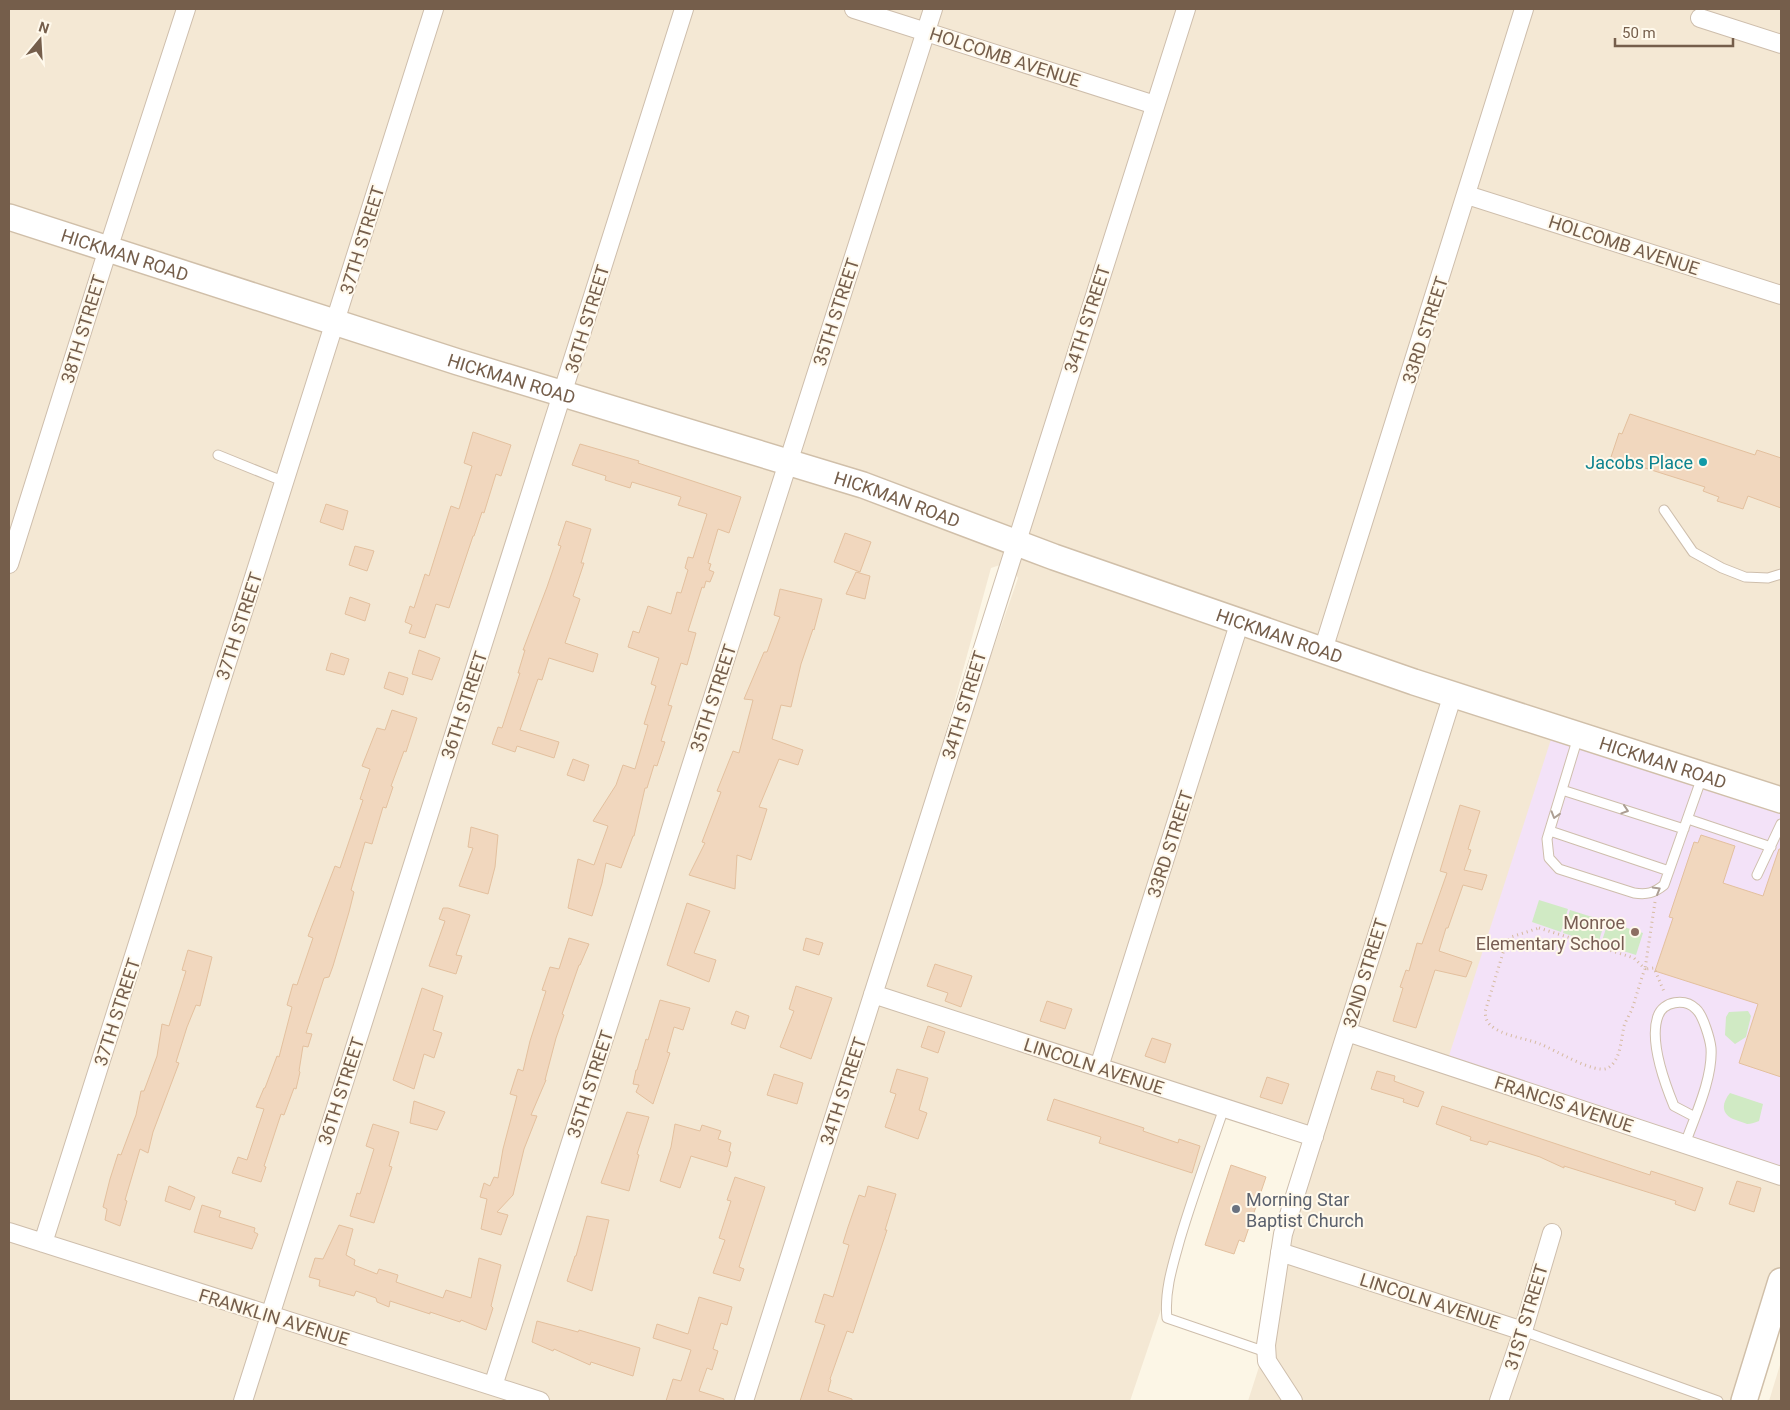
<svg xmlns="http://www.w3.org/2000/svg" width="1790" height="1410" font-family="Roboto,sans-serif">
<rect width="100%" height="100%" fill="#fcf6e6"/>
<!-- residential -->
<path fill="#f4e8d4" fill-rule="evenodd" d="M9,9H1781V1281L1744,1401H1248L1266,1345L1314,1137L1225,1108L1168,1289L1130,1401H9ZM1009,562L1018,578L877,983L991,568Z
M1781,1360V1401H1769L1780,1365Z"/>
<!-- education -->
<path fill="#f3e2f8" d="M1555,727L1781,800V1176L1446,1065Z"/>
<!-- green -->
<path fill="#d0eac4" d="M1539,900L1568,909L1561,932L1532,922Z
M1570,910L1605,921L1598,944L1563,933Z
M1608,922L1643,933L1636,955L1601,944Z
M1748,1011L1751,1016L1746,1037L1735,1044L1725,1035L1726,1017L1729,1012Z
M1730,1093L1763,1104L1759,1121C1756,1122 1751,1124 1747,1124C1744,1123 1739,1121 1736,1120C1721,1115 1721,1104 1730,1093Z"/>
<!-- building -->
<path fill="#f1d7be" stroke="#e3c09e" d="M1630,414L1755,455L1757,450L1781,458V508L1748,496L1743,509L1717,501L1719,497L1703,491L1705,487L1623,461L1621,467L1609,463L1619,433L1622,434Z
M473,432L511,445L501,476L496,474L484,513L482,512L474,536H473L449,608L436,604L425,638L409,633L412,625L405,622L410,606L414,608L425,574L429,576L451,506L459,509L472,466L464,463Z
M580,444L639,461L638,463L741,497L729,533L718,529L708,563L711,564L709,570L714,572L710,582L706,581L704,588L702,587L688,631L696,633L687,665L681,663L668,705L672,706L661,741L665,742L657,766L654,765L647,788H645L634,836H633L621,868L606,863L602,883L592,916L568,908L578,859L594,865L608,826L593,821L616,785L623,765L635,769L648,725L644,724L656,686L651,684L659,658L628,647L633,631L639,633L648,606L671,614L677,592L681,593L688,570L685,568L688,557L693,558L707,514L678,505L681,497L632,482L630,488L605,480L606,476L572,465Z
M326,504L348,511L343,530L320,522Z
M566,521L591,529L581,563H584L573,596L580,599L565,643L598,654L593,672L549,658L542,680L538,679L520,730L559,742L554,758L517,746L515,752L492,744L498,727L502,728L520,673H518L525,650H523L547,587L561,546L558,545Z
M845,533L871,542L860,572L834,562Z
M355,546L374,551L367,571L349,565Z
M856,572L870,576L865,599L846,594Z
M780,589L822,599L814,630L813,629L801,664L791,707L781,705L772,739L803,750L798,765L779,759L759,807L767,809L751,860L737,855L735,889L689,875L705,843L702,842L721,792L717,791L733,751L739,753L753,700L744,699L764,652H767L780,617L774,615Z
M350,597L370,604L365,621L345,614Z
M419,650L440,658L432,680L412,674Z
M331,653L349,659L344,675L326,670Z
M389,672L408,678L403,695L384,688Z
M392,710L417,718L406,752L404,751L391,786L393,787L386,808L383,807L372,844L365,842L351,890L354,892L349,912L333,966L329,977L324,978L306,1033L312,1034L308,1047L303,1046L299,1071L300,1072L296,1089L294,1088L284,1115L281,1114L264,1166L266,1167L261,1182L232,1173L238,1157L247,1160L264,1109L256,1107L264,1088H265L277,1056L279,1057L292,1007L287,1005L293,984L297,985L313,938L308,936L335,866L340,868L363,800L360,799L370,769L362,766L377,728L385,730Z
M573,759L589,765L584,781L567,775Z
M1460,805L1480,811L1468,849L1471,850L1464,870L1487,875L1482,890L1463,885L1448,928H1446L1439,951L1472,962L1466,977L1435,970L1416,1028L1393,1021L1403,988L1400,987L1406,970L1409,971L1417,943L1422,944L1447,873L1440,871Z
M471,827L498,835L495,867L488,894L459,886L473,848L468,847Z
M1701,835L1735,846L1723,883L1763,896L1779,849H1781V1077L1739,1063L1758,1004L1655,971L1673,918L1669,917L1694,842L1698,843Z
M687,903L710,911L694,953L716,960L709,982L667,965Z
M443,908H448L470,915L456,955L462,956L456,974L429,966L445,921L439,919Z
M569,938L589,944L580,965H579L562,1014L564,1015L556,1038L545,1080H546L531,1115L537,1116L524,1149L513,1195L497,1212L508,1215L501,1235L481,1229L487,1199L480,1197L484,1183L490,1186L494,1177L498,1178L503,1149L517,1096L510,1094L518,1069L523,1071L530,1041L546,991L542,990L550,967L559,969Z
M806,938L823,943L819,955L803,950Z
M188,950L212,957L200,1006L196,1005L187,1027L176,1062L179,1063L153,1132L148,1153L140,1149L125,1200L127,1201L120,1226L105,1220L107,1209L103,1207L110,1179L118,1154L121,1155L136,1115L141,1091H144L157,1056L162,1024L169,1026L186,971L182,970Z
M935,964L972,976L961,1007L945,1001L948,993L927,986Z
M796,986L832,998L811,1059L780,1047L794,1011L789,1009Z
M422,988L443,996L433,1030L442,1033L434,1058L424,1054L414,1089L393,1080Z
M660,1000L690,1008L683,1030L674,1027L667,1052L670,1053L653,1104L636,1092L639,1085L633,1084L636,1070H637L646,1039L648,1040Z
M1047,1001L1072,1009L1065,1029L1040,1021Z
M736,1011L749,1016L745,1029L731,1024Z
M928,1026L945,1032L938,1053L921,1047Z
M1152,1038L1171,1044L1165,1063L1145,1056Z
M897,1069L928,1078L919,1110L927,1113L918,1139L885,1127L896,1094L890,1092Z
M1377,1071L1395,1076L1394,1081L1424,1092L1418,1107L1403,1102L1404,1099L1371,1089Z
M774,1074L803,1083L797,1104L767,1095Z
M1267,1077L1289,1084L1282,1104L1260,1097Z
M1054,1099L1144,1128L1143,1131L1178,1143L1179,1139L1200,1146L1192,1173L1099,1143L1101,1137L1047,1120Z
M414,1101L445,1112L437,1130L410,1123Z
M1442,1106L1650,1175L1651,1171L1703,1188L1695,1211L1675,1204L1676,1201L1564,1166V1168L1540,1157L1489,1141L1487,1145L1470,1140L1471,1137L1436,1124Z
M627,1112L649,1117L637,1154L639,1155L629,1191L601,1183Z
M373,1124L399,1132L389,1166L392,1167L374,1223L350,1216L357,1193L360,1194L374,1149L366,1146Z
M675,1124L700,1131L702,1125L721,1131L718,1139L731,1143L729,1151L731,1152L727,1167L691,1156L680,1188L660,1181L671,1147Z
M1231,1165L1266,1177L1244,1242L1239,1240L1234,1254L1205,1245Z
M735,1177L765,1187L739,1267L744,1269L740,1281L713,1273L725,1240L719,1238L731,1201L727,1200Z
M1737,1181L1761,1188L1754,1212L1729,1204Z
M169,1186L195,1197L190,1210L165,1201Z
M868,1186L896,1194L885,1230H887L853,1333L847,1331L830,1379L831,1380L828,1391L852,1399V1401H800L825,1325L815,1322L824,1294L833,1297L849,1245L843,1243L848,1227L859,1195L865,1197Z
M202,1205L221,1211L219,1217L255,1228L254,1232L258,1234L252,1249L194,1232Z
M587,1216L609,1220L592,1291L567,1281L575,1256H576Z
M339,1225L353,1229L346,1255L355,1260L354,1265L377,1274L379,1269L398,1275L396,1282L443,1298L446,1290L471,1298L479,1258L501,1265L491,1306L493,1308L486,1330L461,1320L460,1322L430,1312V1314L390,1301L389,1307L377,1302L376,1298L356,1291L354,1296L319,1286L320,1280L309,1277L315,1258L323,1259Z
M699,1297L732,1307L727,1325L721,1323L713,1349L718,1351L712,1370L707,1368L699,1391L724,1399L723,1401H666L673,1379L681,1381L691,1350L653,1338L657,1324L688,1334Z
M537,1321L578,1332L579,1330L640,1348L633,1376L591,1362L590,1365L554,1349L553,1351L532,1342Z"/>
<g fill="none" stroke-linecap="round" stroke-linejoin="round">
<!-- lane casing -->
<g stroke="#cebeac" stroke-width="11">
<path id="lane" d="M218,455L285,482
M1664,510L1693,552L1722,568L1745,577L1768,578L1781,574
M1578,737L1547,839L1549,858L1559,869L1634,893C1647,895 1654,893 1664,885L1702,777
M1562,790L1684,829
M1688,819L1771,847
M1550,831L1669,871
M1757,875L1781,824
M1224,1108C1209,1152 1193,1195 1180,1239C1173,1264 1164,1292 1167,1318L1266,1352
M1685,1144C1695,1116 1713,1078 1711,1048C1710,1039 1703,1015 1696,1009C1685,998 1663,1001 1658,1016C1649,1040 1665,1084 1674,1106L1695,1117
M1523,1331L1718,1401"/>
</g>
<!-- street casing -->
<g stroke="#cebeac" stroke-width="20">
<path id="street" d="M854,9L1155,105
M1700,18L1781,44
M1467,195L1781,295
M9,564L108,249L186,9
M1323,650L1524,9
M873,994L1314,1137
M1347,1032L1781,1176
M1099,1067L1240,621
M9,1232L540,1401
M43,1243L434,9
M1280,1252L1523,1331
M493,1386L933,9
M243,1401L684,9
M744,1401L1186,9
M1293,1401L1267,1361L1266,1345L1283,1234L1453,694
M1499,1401L1523,1331L1552,1233"/>
</g>
<!-- secondary casing -->
<g stroke="#d0bfa9" stroke-width="28">
<g id="secondary">
<path id="s1" d="M9,217L458,362L863,485L1054,557L1414,682L1781,800"/>
<path d="M1744,1401L1781,1281"/>
</g>
</g>
<!-- path -->
<path stroke="#d6bba1" stroke-width="3" stroke-dasharray="1 4" stroke-linecap="butt" d="M1655,902L1645,969L1654,968L1665,994
M1539,928L1634,958L1645,969C1640,981 1637,995 1632,1009C1630,1014 1626,1020 1624,1026C1621,1039 1621,1060 1608,1068C1595,1075 1554,1049 1540,1044C1525,1038 1508,1037 1494,1028C1487,1023 1486,1020 1485,1012L1506,943L1511,937Z"/>
<!-- lane -->
<use href="#lane" stroke="#fff" stroke-width="9"/>
<!-- street -->
<use href="#street" stroke="#fff" stroke-width="18"/>
<!-- secondary -->
<use href="#secondary" stroke="#fff" stroke-width="25"/>
</g>
<!-- one-way arrows -->
<defs><path id="oneway-chevron" d="M-2-3.5L2.5 0L-2 3.5" fill="none" stroke-width="1.6" stroke-linecap="round" stroke-linejoin="round" transform="scale(1.25)"/></defs>
<g stroke="#ac9e93">
<use href="#oneway-chevron" transform="translate(1625 810) rotate(18)"/>
<use href="#oneway-chevron" transform="translate(1555 815) rotate(107)"/>
<use href="#oneway-chevron" transform="translate(1657 890) rotate(-30)"/>
</g>
<!-- markers -->
<circle fill="#0f9aa8" stroke="#fff9ec" stroke-width="2" cx="1703" cy="462" r="5"/>
<circle fill="#8d6e63" stroke="#fff9ec" stroke-width="2" cx="1635" cy="932" r="5"/>
<circle fill="#6b7280" stroke="#fff9ec" stroke-width="2" cx="1236" cy="1209" r="5"/>
<g text-anchor="middle" dominant-baseline="central" stroke-width="4" stroke-linejoin="round" paint-order="stroke">
<!-- street labels -->
<g font-size="18" fill="#755e4b" stroke="#fff9ec">
<text transform="translate(1005 57) rotate(18)">HOLCOMB AVENUE</text>
<text transform="translate(362 240) rotate(-73)">37TH STREET</text>
<text transform="translate(1624 245) rotate(18)">HOLCOMB AVENUE</text>
<text stroke="none"><textPath href="#s1" startOffset="122">HICKMAN ROAD</textPath></text>
<text transform="translate(836 312) rotate(-72)">35TH STREET</text>
<text transform="translate(587 319) rotate(-73)">36TH STREET</text>
<text transform="translate(1087 319) rotate(-72)">34TH STREET</text>
<text transform="translate(83 329) rotate(-73)">38TH STREET</text>
<text transform="translate(1425 330) rotate(-72)">33RD STREET</text>
<text stroke="none"><textPath href="#s1" startOffset="528">HICKMAN ROAD</textPath></text>
<text stroke="none"><textPath href="#s1" startOffset="932">HICKMAN ROAD</textPath></text>
<text transform="translate(239 626) rotate(-72)">37TH STREET</text>
<text stroke="none"><textPath href="#s1" startOffset="1338">HICKMAN ROAD</textPath></text>
<text transform="translate(713 698) rotate(-72)">35TH STREET</text>
<text transform="translate(464 705) rotate(-72)">36TH STREET</text>
<text transform="translate(964 705) rotate(-73)">34TH STREET</text>
<text stroke="none"><textPath href="#s1" startOffset="1742">HICKMAN ROAD</textPath></text>
<text transform="translate(1170 844) rotate(-72)">33RD STREET</text>
<text transform="translate(1365 973) rotate(-73)">32ND STREET</text>
<text transform="translate(117 1012) rotate(-72)">37TH STREET</text>
<text transform="translate(1094 1066) rotate(18)">LINCOLN AVENUE</text>
<text transform="translate(590 1084) rotate(-72)">35TH STREET</text>
<text transform="translate(341 1091) rotate(-72)">36TH STREET</text>
<text transform="translate(843 1091) rotate(-72)">34TH STREET</text>
<text transform="translate(1564 1104) rotate(18)">FRANCIS AVENUE</text>
<text transform="translate(1430 1301) rotate(18)">LINCOLN AVENUE</text>
<text transform="translate(274 1317) rotate(17)">FRANKLIN AVENUE</text>
<text transform="translate(1526 1317) rotate(-73)">31ST STREET</text>
</g>
<!-- culture labels -->
<g font-size="18" fill="#0d838f" stroke="#fff9ec" text-anchor="end">
<text x="1693" y="462">Jacobs Place</text>
</g>
<!-- education labels -->
<g font-size="18" fill="#785e54" stroke="#fff9ec" text-anchor="end">
<text x="1625" y="922">Monroe<tspan x="1625" dy="21">Elementary School</tspan></text>
</g>
<!-- worship labels -->
<g font-size="18" fill="#5b616d" stroke="#fff9ec" text-anchor="start">
<text x="1246" y="1199">Morning Star<tspan x="1246" dy="21">Baptist Church</tspan></text>
</g>
</g>
<!-- border -->
<rect width="1790" height="1410" fill="none" stroke="#755e4b" stroke-width="20"/>
<!-- north arrow -->
<g transform="translate(40 40) rotate(18)" stroke="#fff9ec" stroke-width="4" paint-order="stroke">
<path d="M0-4L9 19L0 12L-9 19Z" fill="#755e4b"/>
<text y="-8" font-size="14" font-weight="bold" text-anchor="middle" fill="#755e4b">N</text>
</g>
<!-- scale -->
<path d="M1615 38v8h118v-8" fill="none" stroke="#755e4b" stroke-width="2.5"/>
<text x="1622" y="38" font-size="15" fill="#755e4b" stroke="#fff9ec" stroke-width="4" paint-order="stroke">50 m</text>
</svg>
